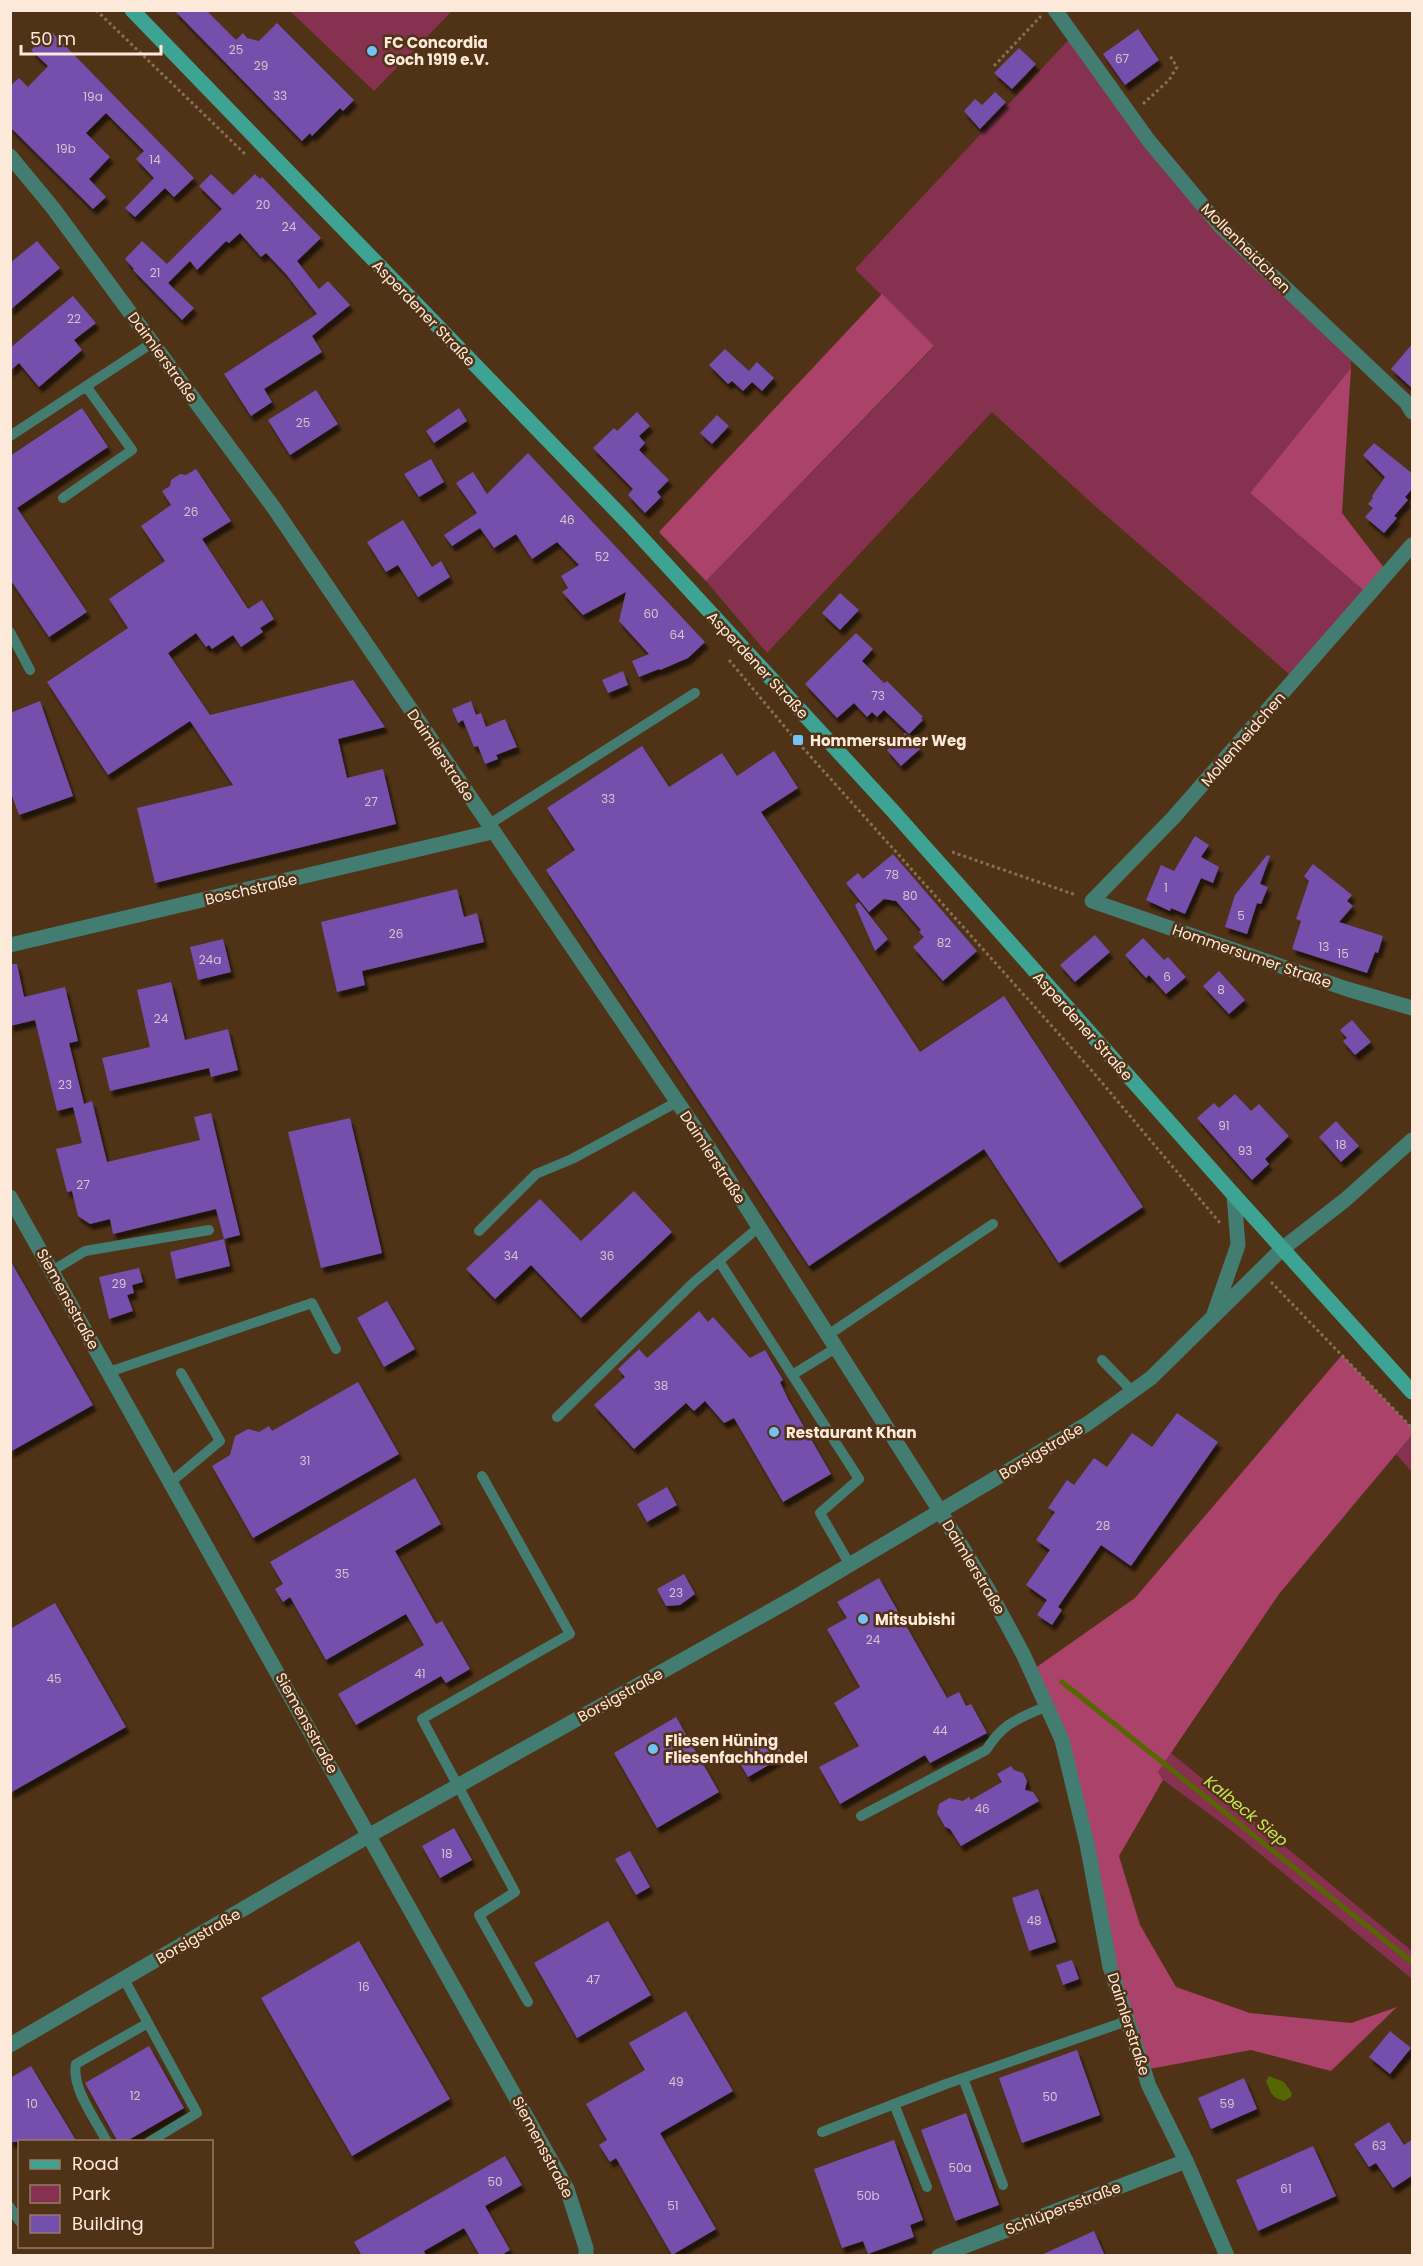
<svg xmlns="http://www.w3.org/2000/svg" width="1423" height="2266" font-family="Poppins,sans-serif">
<defs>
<filter id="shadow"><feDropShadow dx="3.5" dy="6" stdDeviation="1.5" flood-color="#0009"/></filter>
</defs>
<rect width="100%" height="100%" fill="#503216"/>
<!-- green -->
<path fill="#873151" d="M290,11H452L374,91Z
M1073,35L1220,226L1351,351V368L1250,493L1369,595L1295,679L1095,506L992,412L767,653L706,581L934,347L855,269Z
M1412,1435V1472L1396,1454Z
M1171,1753L1412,1951V1979L1231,1830L1163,1780L1158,1772Z"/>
<!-- forest -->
<path fill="#ab4269" d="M882,294L934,346L706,581L659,532Z
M1351,368L1342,513L1388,573L1369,595L1250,493Z
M1342,1355L1412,1428V1435L1279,1594L1158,1772L1163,1780L1119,1856L1140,1925L1176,1987L1250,2013L1351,2023L1397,2007L1331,2071L1251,2050L1144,2070L1127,2021L1080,1817L1031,1671L1135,1598Z"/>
<!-- water -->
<path fill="#566600" d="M1269,2076L1284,2082L1292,2093L1291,2097L1284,2101L1276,2098L1271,2093L1266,2081Z"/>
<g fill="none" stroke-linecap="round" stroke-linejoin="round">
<!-- stream -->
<path stroke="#566600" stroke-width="5" d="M1062,1682L1412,1962"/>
</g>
<!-- building -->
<path fill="#744fab" filter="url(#shadow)" d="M174,10H206L236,40L243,33L247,38L259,41L277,23L354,100L343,111L340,108L312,136L310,133L302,141Z
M1138,29L1159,60L1125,85L1103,54Z
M51,31L194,178L174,197L165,188L135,217L125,208L154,178L136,159L144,151L106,113L86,133L110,157L89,179L106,197L93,209L10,127V86L19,78L28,87L48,66L31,50Z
M1019,48L1036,64L1012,89L994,73Z
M995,92L1006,102L980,129L964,111L975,99L982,105Z
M211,174L233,195L255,174L260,179L262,177L321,238L297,261L319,289L328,281L350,305L312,336L322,352L264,389L272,402L251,416L224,374L317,314L286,274L266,253L261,257L240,233L229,243L226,241L197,270L190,261L168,283L194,308L182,320L133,270L134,269L125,259L142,241L167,264L222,209L199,186Z
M37,241L60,268L10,310V263Z
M73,296L96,323L74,340L82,350L39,387L19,363L10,371V348Z
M1413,343V389L1391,369Z
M725,349L749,371L757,362L774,378L762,391L752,382L743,391L732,381L728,384L709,365Z
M316,390L338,424L290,455L268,420Z
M82,408L108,447L17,508L87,612L49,637L10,579V456Z
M459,408L467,421L434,443L426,431Z
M637,412L650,426L639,436L645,443L639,450L669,480L657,492L661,497L645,513L628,495L633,489L593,448L614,428L617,431Z
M717,415L729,426L712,444L700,433Z
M1374,443L1413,474V488L1405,497L1408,500L1394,516L1397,518L1384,533L1365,517L1373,508L1368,504L1373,498L1372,496L1385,477L1363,455Z
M528,453L705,642L688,658L660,670L659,669L639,677L632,661L649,654L619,621L626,592L583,615L562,592L568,588L561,576L579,565L557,542L532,559L516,534L494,548L480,528L452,546L444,535L477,513L456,483L473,472L487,494Z
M431,459L444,482L419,497L404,474Z
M196,469L231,521L202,539L248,609L262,600L274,619L260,628L263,632L241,647L233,635L212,649L209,645L206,647L196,633L168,653L210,715L353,680L385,727L338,739L347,778L383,769L396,824L155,883L137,808L233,785L190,721L108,775L47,682L128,628L109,599L165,561L141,526L171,505L162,491L170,486L171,480L180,474L186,475Z
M403,520L432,567L441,561L450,577L418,597L398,565L386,572L367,542Z
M840,593L859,610L840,630L822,613Z
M856,633L873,649L862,661L884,683L887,681L923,717L921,718L923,720L909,734L884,710L877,717L872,712L867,717L854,703L837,718L805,684Z
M623,671L628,685L608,693L602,680Z
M40,701L73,796L19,815L10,790V713Z
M471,701L476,715L481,713L486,727L505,719L517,747L496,755L498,759L485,764L478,746L474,747L463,720L458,723L452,709Z
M905,733L920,749L901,766L887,750Z
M642,746L669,787L722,753L737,776L774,751L798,788L761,812L920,1052L1004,996L1143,1207L1059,1263L984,1149L809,1266L546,870L575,850L547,808Z
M1195,836L1209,845L1201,857L1219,867L1213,883L1201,878L1185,914L1171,908L1170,911L1146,900L1161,865L1174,871Z
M893,854L977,951L943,981L913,947L924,937L919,932L921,930L896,901L884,899L869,912L846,883L858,873L863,879Z
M1267,855L1270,856L1260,884L1268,887L1261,904L1257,903L1247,934L1225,927L1235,895Z
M1313,864L1352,895L1347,901L1353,906L1339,922L1383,936L1378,953L1375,952L1367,973L1292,949L1301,921L1296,919L1309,881L1304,876Z
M457,889L464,917L477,913L484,942L362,971L365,985L337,992L321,922Z
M859,902L888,939L875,951L855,905Z
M1095,935L1110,952L1075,982L1060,965Z
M1143,938L1164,960L1168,957L1186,977L1166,994L1149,975L1146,978L1125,955Z
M223,939L231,972L198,980L190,947Z
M10,964H17L24,997L65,987L78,1041L69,1043L84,1104L92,1101L107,1162L200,1140L194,1117L211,1113L240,1235L224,1239L230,1266L176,1279L170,1252L224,1239L216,1209L113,1234L110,1219L90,1224L78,1216L72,1191L67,1192L56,1149L82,1143L73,1107L57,1111L35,1020L10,1026Z
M1219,971L1245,1000L1229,1014L1203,986Z
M171,982L185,1040L228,1029L238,1070L211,1077L209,1068L110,1091L102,1058L150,1047L137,990Z
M1352,1020L1371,1042L1355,1055L1343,1041L1347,1038L1340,1030Z
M1235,1094L1251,1111L1259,1104L1289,1136L1265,1159L1269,1164L1252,1180L1197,1118L1214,1103L1219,1108Z
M350,1118L382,1253L321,1268L288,1132Z
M1336,1121L1359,1146L1341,1162L1319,1137Z
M634,1191L672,1232L581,1318L531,1265L495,1299L466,1269L540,1199L581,1241Z
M10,1260L93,1405L10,1452Z
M139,1268L143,1282L132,1285L134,1293L127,1295L133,1311L109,1319L99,1277Z
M387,1301L415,1349L384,1367L357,1318Z
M699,1311L708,1322L713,1317L750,1358L765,1350L783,1380L780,1382L788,1399L831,1474L783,1502L734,1418L724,1423L705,1401L694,1411L686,1403L634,1449L594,1405L625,1377L618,1369L639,1349L647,1358Z
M358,1382L399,1454L253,1538L212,1466L230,1455L235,1436L248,1429L259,1432L269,1426L272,1431Z
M1177,1413L1218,1442L1131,1566L1101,1545L1058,1607L1062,1610L1052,1625L1037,1615L1047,1600L1026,1585L1050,1550L1036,1540L1055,1512L1048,1508L1067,1480L1074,1485L1094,1458L1107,1467L1132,1433L1152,1447Z
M415,1478L441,1524L395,1551L436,1624L442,1621L470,1669L446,1683L441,1676L356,1725L338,1694L424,1645L406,1614L326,1660L290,1597L283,1602L275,1589L283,1584L270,1562Z
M667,1487L677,1505L647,1522L637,1504Z
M684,1574L695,1594L680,1605L666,1606L657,1589Z
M879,1578L947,1698L959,1692L966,1706L971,1704L987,1733L930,1763L925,1755L840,1804L819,1767L859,1746L834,1703L860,1687L827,1629L847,1618L837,1602Z
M55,1603L126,1727L10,1793V1629Z
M676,1717L719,1792L657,1828L614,1753Z
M770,1734L784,1756L748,1777L735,1755Z
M1011,1766L1014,1770L1023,1773L1027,1781L1025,1790L1033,1792L1039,1801L961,1846L950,1829L945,1827L937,1813L939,1804L949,1798L963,1801L969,1797L971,1800L1002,1782L997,1774Z
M454,1828L472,1860L440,1878L422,1846Z
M630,1851L650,1887L636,1895L615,1859Z
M1038,1889L1056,1942L1029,1951L1012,1898Z
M608,1921L651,1995L577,2038L534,1963Z
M359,1941L450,2099L352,2156L261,1998Z
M1072,1960L1079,1979L1063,1985L1056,1965Z
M686,2011L733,2091L660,2133L716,2229L672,2255L616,2158L610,2162L599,2145L607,2140L586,2104L645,2070L629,2043Z
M1390,2031L1411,2048L1390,2074L1369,2057Z
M149,2046L184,2108L125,2142H118L85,2083Z
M1077,2050L1100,2115L1022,2143L999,2078Z
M31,2066L77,2142H10V2078Z
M1244,2078L1257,2109L1211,2129L1198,2098Z
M966,2113L999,2205L955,2221L921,2130Z
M1389,2122L1404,2145L1413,2139V2175L1393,2188L1376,2163L1369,2167L1354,2144Z
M894,2140L923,2220L910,2225L914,2237L868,2254L863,2241L842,2248L814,2169Z
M1313,2146L1336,2196L1258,2231L1236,2180Z
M505,2156L522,2185L485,2206L510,2250L500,2256H480L464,2228L424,2251L426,2256H362L354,2242Z
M1094,2231L1105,2256H1039Z"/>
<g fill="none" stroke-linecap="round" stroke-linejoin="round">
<!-- path -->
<path stroke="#886e56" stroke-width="3" stroke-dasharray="3 3" stroke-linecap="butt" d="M96,10L246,155
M994,66L1041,16
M1143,104L1169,80L1177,67L1170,56
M729,660L794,738L1093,1072L1220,1223
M952,852L1076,895
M1271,1282L1412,1428"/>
<!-- service -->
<path stroke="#437d72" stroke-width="10" d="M10,436L152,343
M63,498L132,450L86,386
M10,632L30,670
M488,825L695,693
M479,1231L536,1174L572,1159L677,1102
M719,1261L859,1479L820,1513L850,1565
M52,1271L85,1251L209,1230
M828,1335L993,1224
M1102,1360L1132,1391
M109,1372L312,1303L336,1349
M792,1375L836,1348
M557,1417L693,1283L759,1227
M482,1476L570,1634L422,1719L515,1892L479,1915L528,2002
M171,1482L220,1441L181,1373
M861,1816L986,1750C1004,1722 1018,1719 1047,1706
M124,1979L197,2113L149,2142
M963,2078L1003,2185
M894,2104L927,2187
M822,2132L946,2084L1127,2021
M107,2142C96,2120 71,2088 76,2064L148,2023
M10,2207L20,2222"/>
<!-- minor -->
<path stroke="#437d72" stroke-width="15" d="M1055,10L1149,141L1220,226L1406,402L1412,412
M10,156L53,208L274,508L710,1150L940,1511L989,1591L1023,1654L1062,1740L1087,1844L1110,1967L1149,2086L1186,2161L1227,2256
M1412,545L1173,818L1092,901L1347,989L1412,1008
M10,945L492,832
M10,1197L567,2189L586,2248V2256
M1214,1314L1238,1245L1234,1195
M10,2045L370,1835L797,1596L1087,1424L1151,1378L1282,1249L1345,1200L1412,1140
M939,2256L1186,2161"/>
<!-- secondary -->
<path stroke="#3da392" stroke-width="15" d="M132,10L629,524L892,810L1234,1195L1412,1392"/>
</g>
<!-- markers -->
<g fill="#73c1f6" stroke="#503216" stroke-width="2">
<circle cx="372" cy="51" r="6"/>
<rect x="792" y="734" width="12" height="12" rx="3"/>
<circle cx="774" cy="1432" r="6"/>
<circle cx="863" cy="1619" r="6"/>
<circle cx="653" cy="1749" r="6"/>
</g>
<g text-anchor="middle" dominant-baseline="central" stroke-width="5" stroke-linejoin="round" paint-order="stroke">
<!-- number labels -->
<g font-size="12" fill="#dbc2ce">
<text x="236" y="49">25</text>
<text x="1122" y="58">67</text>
<text x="261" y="65">29</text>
<text x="280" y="95">33</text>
<text x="93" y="96">19a</text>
<text x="66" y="148">19b</text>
<text x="155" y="159">14</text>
<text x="263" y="204">20</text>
<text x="289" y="226">24</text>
<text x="155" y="272">21</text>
<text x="74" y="318">22</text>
<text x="303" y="422">25</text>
<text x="191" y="511">26</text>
<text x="567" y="519">46</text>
<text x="602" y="556">52</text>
<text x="651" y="613">60</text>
<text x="677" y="634">64</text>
<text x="878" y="695">73</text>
<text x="608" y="798">33</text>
<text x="371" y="801">27</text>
<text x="892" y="874">78</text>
<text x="1166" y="887">1</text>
<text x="910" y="895">80</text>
<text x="1241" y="915">5</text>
<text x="396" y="933">26</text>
<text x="944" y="942">82</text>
<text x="1324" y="946">13</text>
<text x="1343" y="953">15</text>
<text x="210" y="959">24a</text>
<text x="1167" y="976">6</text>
<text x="1221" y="989">8</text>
<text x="161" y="1018">24</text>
<text x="65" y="1084">23</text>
<text x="1224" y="1125">91</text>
<text x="1341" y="1144">18</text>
<text x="1245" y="1150">93</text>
<text x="83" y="1184">27</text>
<text x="511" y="1255">34</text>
<text x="607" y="1255">36</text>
<text x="119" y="1283">29</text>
<text x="661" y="1385">38</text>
<text x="305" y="1460">31</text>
<text x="1103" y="1525">28</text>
<text x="342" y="1573">35</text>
<text x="676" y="1592">23</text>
<text x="873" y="1639">24</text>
<text x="420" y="1673">41</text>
<text x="54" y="1678">45</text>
<text x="940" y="1730">44</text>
<text x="982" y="1808">46</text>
<text x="447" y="1853">18</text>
<text x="1034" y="1920">48</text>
<text x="593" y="1979">47</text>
<text x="364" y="1986">16</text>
<text x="676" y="2081">49</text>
<text x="135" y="2095">12</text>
<text x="1050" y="2096">50</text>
<text x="32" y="2103">10</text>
<text x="1227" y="2103">59</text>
<text x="1379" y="2145">63</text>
<text x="960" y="2167">50a</text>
<text x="495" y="2181">50</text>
<text x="1286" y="2188">61</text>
<text x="868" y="2195">50b</text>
<text x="673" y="2205">51</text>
</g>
<!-- poi labels -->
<g font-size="15" font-weight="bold" fill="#fde9d9" stroke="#503216" text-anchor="start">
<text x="384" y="42">FC Concordia<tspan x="384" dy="17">Goch 1919 e.V.</tspan></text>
<text x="810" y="740">Hommersumer Weg</text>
<text x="786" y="1432">Restaurant Khan</text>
<text x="875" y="1619">Mitsubishi</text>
<text x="665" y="1740">Fliesen Hüning<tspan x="665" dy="17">Fliesenfachhandel</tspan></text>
</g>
<!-- street labels -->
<g font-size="15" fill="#fde9d9" stroke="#503216">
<text transform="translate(1246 248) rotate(45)">Mollenheidchen</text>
<text transform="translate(424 313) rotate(46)">Asperdener Straße</text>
<text transform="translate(163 357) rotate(54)">Daimlerstraße</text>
<text transform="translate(758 665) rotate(47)">Asperdener Straße</text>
<text transform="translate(1243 739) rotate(-49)">Mollenheidchen</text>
<text transform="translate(441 755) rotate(56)">Daimlerstraße</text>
<text transform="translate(251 889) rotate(-13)">Boschstraße</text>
<text transform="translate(1252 956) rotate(19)">Hommersumer Straße</text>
<text transform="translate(1083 1026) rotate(48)">Asperdener Straße</text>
<text transform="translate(713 1157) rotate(57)">Daimlerstraße</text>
<text transform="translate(68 1299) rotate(61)">Siemensstraße</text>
<text transform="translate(1041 1451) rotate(-31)">Borsigstraße</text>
<text transform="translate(974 1567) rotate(59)">Daimlerstraße</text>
<text transform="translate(620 1695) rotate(-29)">Borsigstraße</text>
<text transform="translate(307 1723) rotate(61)">Siemensstraße</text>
<text transform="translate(198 1936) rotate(-30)">Borsigstraße</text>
<text transform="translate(1129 2024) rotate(72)">Daimlerstraße</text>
<text transform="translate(543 2147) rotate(62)">Siemensstraße</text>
<text transform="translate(1063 2208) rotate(-21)">Schlüpersstraße</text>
</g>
<!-- water labels -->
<g font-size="16" font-style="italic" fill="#c8e754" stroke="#503216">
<text transform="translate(1246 1811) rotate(39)">Kalbeck Siep</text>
</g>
</g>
<!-- border -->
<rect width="1423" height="2266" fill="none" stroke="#fde9d9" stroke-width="24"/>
<!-- legend -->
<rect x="18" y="2140" width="195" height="108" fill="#503216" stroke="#957b64" stroke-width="1.5"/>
<rect x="30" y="2160" width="30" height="9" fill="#3da392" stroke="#957b64" stroke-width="1.5"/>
<text x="72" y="2170" font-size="18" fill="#fde9d9">Road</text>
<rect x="30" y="2185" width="30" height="18" fill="#873151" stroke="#957b64" stroke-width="1.5"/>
<text x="72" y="2200" font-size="18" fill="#fde9d9">Park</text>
<rect x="30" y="2215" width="30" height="18" fill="#744fab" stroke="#957b64" stroke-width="1.5"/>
<text x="72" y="2230" font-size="18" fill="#fde9d9">Building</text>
<!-- scale -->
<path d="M21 45v9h140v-9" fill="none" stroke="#fde9d9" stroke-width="3"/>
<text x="30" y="45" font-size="18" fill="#fde9d9" stroke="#503216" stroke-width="4.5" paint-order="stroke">50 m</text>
</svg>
